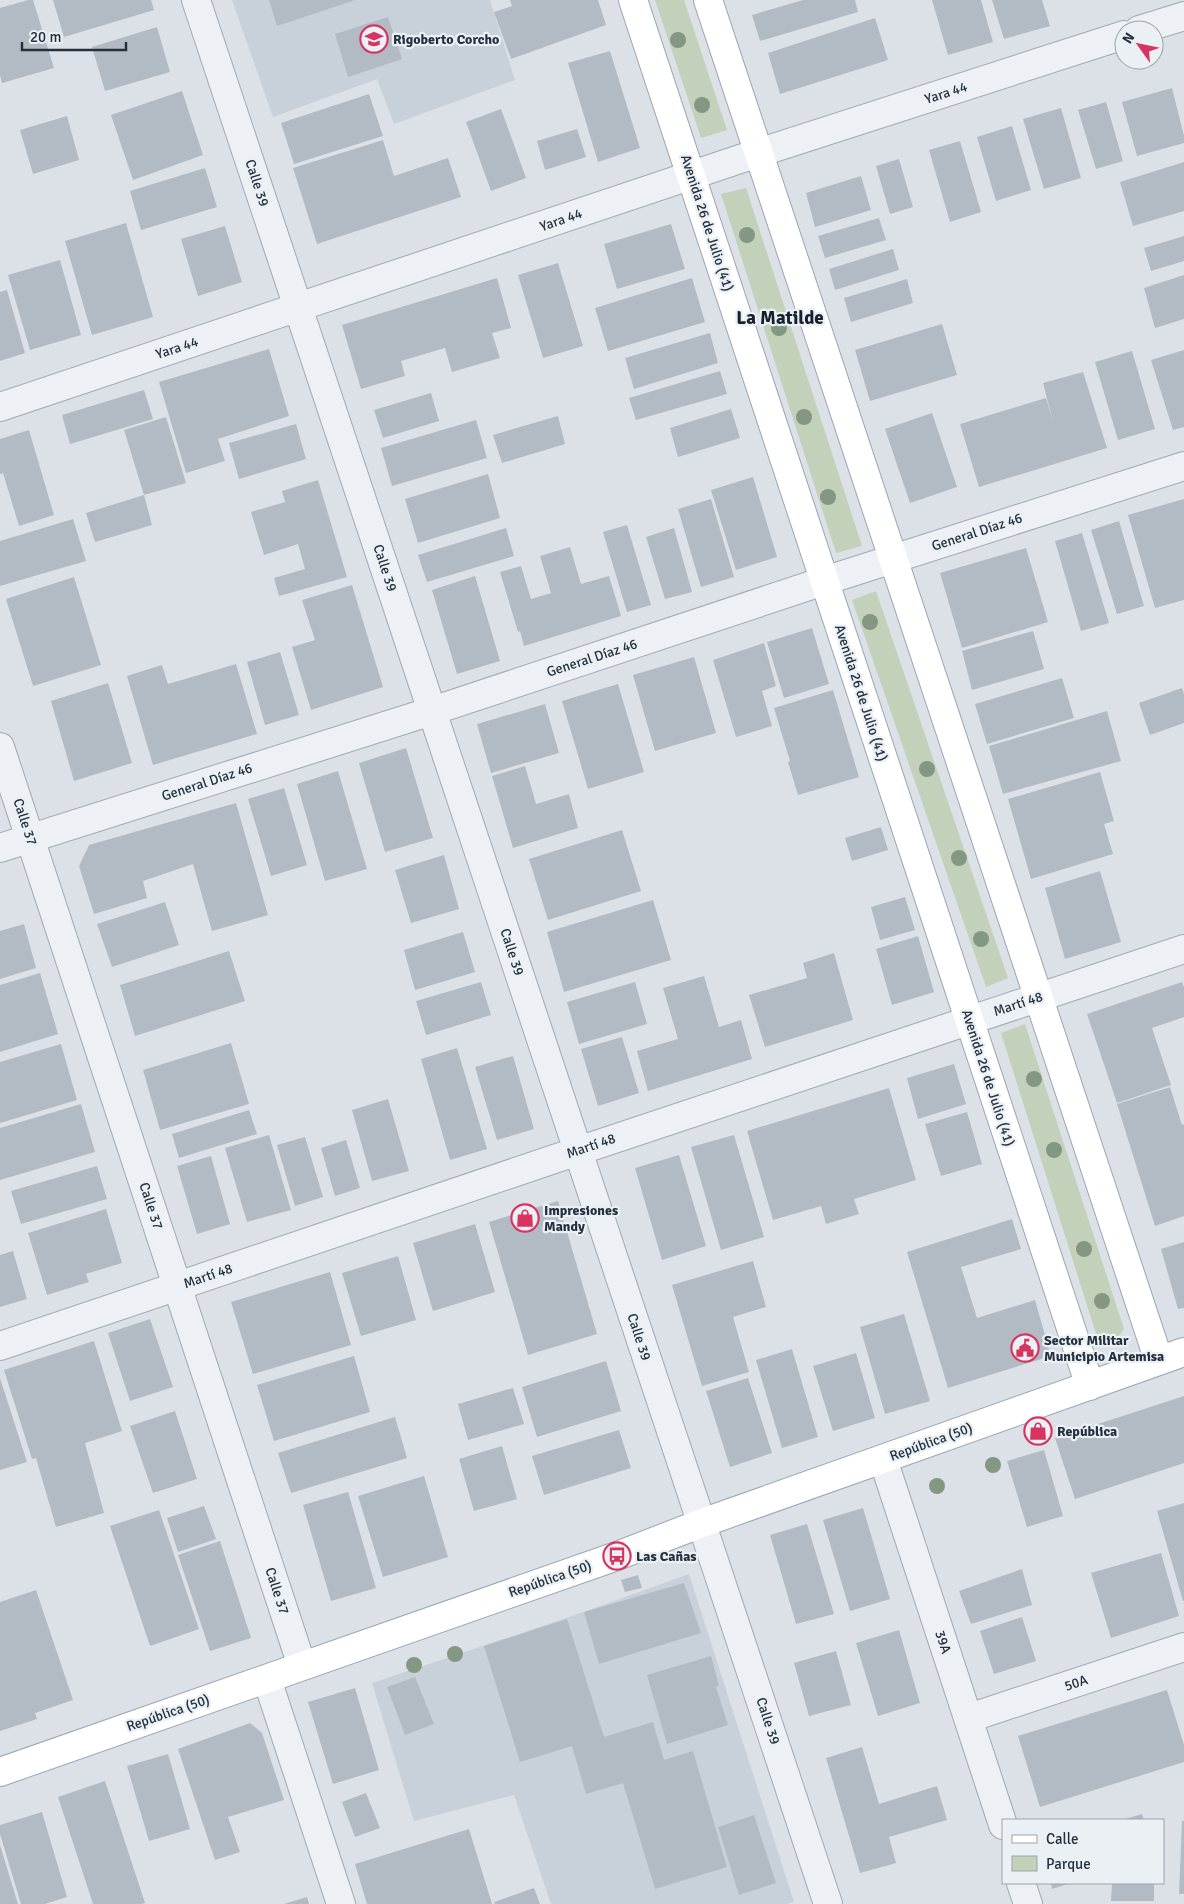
<svg xmlns="http://www.w3.org/2000/svg" width="1184" height="1904" font-family="Signika,sans-serif">
<rect width="100%" height="100%" fill="#dbe1e7"/>
<!-- built -->
<path fill="#c8d0d9" d="M232,0H490L515,80L394,124L377,79L273,117Z
M689,1574L794,1902L787,1904H551L514,1795L414,1821L372,1683L575,1615Z"/>
<!-- green -->
<path fill="#c3d1bb" d="M655,0H684L727,130L701,138Z
M746,188L862,546L836,553L721,194Z
M876,591L1008,978L986,987L852,600Z
M1025,1024L1124,1329L1117,1339L1107,1341L1097,1337L1001,1033Z"/>
<!-- building -->
<path fill="#b2bbc4" d="M28,0H33L54,68L2,83L0,75V8Z
M53,0H151L154,10L64,37Z
M269,0H355L277,26Z
M510,0H598L606,25L511,59L494,12L512,6Z
M803,0H855L858,12L760,41L752,15Z
M932,0H981L993,42L948,55Z
M992,0H1042L1050,26L1004,39Z
M388,17L402,59L348,77L335,34Z
M875,18L888,60L780,94L768,53Z
M157,27L170,72L105,91L92,47Z
M610,51L640,148L598,162L568,63Z
M1172,88L1184,136V143L1137,156L1122,102Z
M182,91L203,155L133,180L111,115Z
M369,94L383,136L294,164L281,123Z
M1106,102L1123,161L1096,169L1078,110Z
M1061,108L1081,178L1044,189L1023,119Z
M501,109L526,178L491,191L466,122Z
M67,116L79,160L33,174L20,130Z
M1012,126L1031,190L996,201L977,137Z
M577,129L586,157L545,170L537,141Z
M383,140L394,176L448,158L461,197L317,244L293,168Z
M960,141L981,212L950,222L929,150Z
M899,159L913,207L890,214L876,166Z
M1184,162V211L1133,226L1120,182Z
M205,168L217,207L141,230L130,191Z
M861,176L871,210L815,227L806,193Z
M879,218L886,240L825,258L818,236Z
M126,223L153,317L92,335L65,241Z
M671,224L685,269L617,289L604,244Z
M225,226L242,282L198,296L181,239Z
M1184,236V261L1151,271L1144,248Z
M893,249L899,270L835,290L829,269Z
M60,260L81,335L30,350L8,275Z
M558,263L583,346L543,358L518,275Z
M1184,275V319L1155,328L1144,288Z
M497,278L511,328L492,333L500,358L452,372L445,348L401,361L405,376L361,389L342,325Z
M692,278L705,322L608,351L595,308Z
M907,279L913,303L851,322L844,298Z
M7,290L25,353L0,361V292Z
M942,324L957,375L870,401L855,350Z
M710,333L718,363L634,389L625,358Z
M269,349L289,416L218,439L225,461L186,473L159,382Z
M1184,350V427L1173,430L1151,360Z
M1132,351L1155,429L1118,440L1095,362Z
M720,371L727,394L636,420L629,398Z
M1083,372L1107,448L979,487L960,424L1046,398L1053,422L1043,383Z
M144,390L153,419L70,444L62,415Z
M431,393L439,421L383,438L374,410Z
M731,409L740,438L678,457L670,428Z
M932,413L957,487L910,503L885,429Z
M558,416L565,444L502,463L493,435Z
M166,417L186,483L144,495L124,430Z
M476,420L487,458L392,486L381,448Z
M296,424L306,459L239,479L229,443Z
M29,430L54,515L19,526L3,473L0,474V439Z
M488,474L500,518L418,543L405,499Z
M753,477L777,557L736,570L711,490Z
M318,480L347,577L279,596L274,578L305,569L298,544L264,555L251,512L285,502L282,491Z
M144,495L152,525L95,542L86,513Z
M711,499L734,577L701,587L678,509Z
M1184,499V600L1155,608L1128,515Z
M73,519L86,561L0,586V541Z
M1119,521L1144,606L1117,614L1091,530Z
M627,525L651,605L627,612L603,532Z
M506,528L514,556L427,582L418,555Z
M674,528L692,592L665,599L646,537Z
M1082,533L1109,623L1081,631L1055,541Z
M570,547L581,584L609,576L621,616L524,646L520,631L518,632L500,572L521,566L531,599L551,593L540,556Z
M1026,548L1048,622L962,648L940,573Z
M475,576L500,661L457,674L432,590Z
M74,577L101,665L33,686L6,599Z
M352,585L383,687L311,710L292,647L315,640L302,600Z
M812,628L829,684L784,698L767,642Z
M1033,631L1044,669L972,690L962,651Z
M764,643L776,686L762,691L772,726L736,737L713,660Z
M280,652L299,715L265,725L247,662Z
M694,657L716,733L655,751L633,675Z
M236,664L257,734L153,765L127,676L162,665L168,684Z
M1062,678L1074,718L987,744L975,704Z
M108,683L132,763L74,781L51,701Z
M618,684L644,772L588,789L562,701Z
M1182,688L1184,694V723L1150,735L1139,703Z
M833,690L859,777L798,795L788,762L790,761L774,708Z
M545,704L559,753L491,773L477,724Z
M1107,711L1121,761L1003,794L989,746Z
M406,748L433,838L385,852L359,763Z
M525,766L536,804L569,794L578,828L513,848L492,776Z
M338,771L367,869L325,881L297,784Z
M1100,772L1114,821L1104,824L1113,854L1031,879L1008,799Z
M284,788L307,865L271,876L248,799Z
M236,803L268,915L212,931L193,864L143,881L147,898L94,914L79,866L89,845Z
M881,827L888,850L852,861L845,838Z
M622,830L641,891L548,920L529,859Z
M444,855L459,909L411,923L395,870Z
M1100,871L1121,942L1065,959L1045,888Z
M905,897L915,930L880,940L871,907Z
M653,900L671,960L564,992L547,932Z
M165,902L179,945L112,967L97,924Z
M24,924L36,968L0,979V931Z
M463,932L475,972L415,990L404,950Z
M918,936L934,992L892,1005L876,949Z
M229,951L245,1001L135,1036L120,985Z
M834,953L853,1020L765,1047L749,995L807,978L803,963Z
M40,973L58,1034L0,1052V985Z
M704,976L719,1027L741,1020L752,1059L648,1091L637,1051L678,1039L663,988Z
M481,982L491,1015L426,1035L416,1001Z
M635,982L647,1024L579,1044L567,1002Z
M1182,982L1184,987V1017L1152,1028L1171,1085L1117,1103L1087,1014Z
M622,1037L639,1093L598,1106L581,1049Z
M231,1043L249,1104L160,1130L143,1070Z
M61,1044L77,1100L0,1123V1062Z
M457,1048L487,1149L450,1160L421,1059Z
M513,1056L534,1129L497,1140L475,1067Z
M954,1064L966,1104L918,1119L907,1078Z
M1170,1087L1182,1125L1184,1124V1216L1155,1226L1117,1104Z
M889,1088L916,1180L854,1199L859,1214L826,1224L821,1206L773,1220L747,1131Z
M388,1099L409,1171L372,1181L352,1110Z
M81,1104L95,1152L0,1180V1128Z
M249,1110L257,1134L179,1158L172,1134Z
M967,1112L982,1164L941,1176L925,1124Z
M269,1135L291,1210L247,1222L225,1148Z
M734,1135L764,1237L721,1250L691,1147Z
M305,1137L323,1197L295,1206L277,1145Z
M346,1140L360,1188L335,1196L321,1148Z
M679,1155L706,1246L662,1260L635,1168Z
M211,1156L230,1224L197,1234L177,1166Z
M97,1166L107,1199L21,1224L11,1191Z
M558,1201L597,1334L528,1355L489,1222Z
M106,1209L122,1263L86,1274L89,1282L47,1295L28,1233Z
M1012,1219L1021,1249L961,1267L977,1318L1035,1300L1051,1356L948,1388L907,1252Z
M475,1224L495,1292L433,1311L413,1243Z
M1184,1242V1308L1178,1309L1161,1249Z
M13,1251L27,1299L0,1307V1255Z
M398,1256L416,1320L361,1336L342,1273Z
M753,1261L766,1307L733,1317L749,1372L702,1386L672,1285Z
M330,1272L351,1345L253,1374L231,1302Z
M904,1314L930,1401L885,1414L860,1327Z
M150,1319L173,1387L130,1401L108,1333Z
M94,1341L122,1431L85,1443L104,1513L56,1527L36,1458L32,1459L4,1370Z
M792,1349L818,1437L782,1448L756,1360Z
M856,1353L875,1418L833,1431L813,1366Z
M354,1356L370,1412L274,1441L257,1385Z
M606,1361L621,1411L537,1437L522,1387Z
M0,1378L27,1462L0,1470Z
M748,1378L772,1453L730,1467L706,1391Z
M513,1388L524,1424L468,1440L458,1404Z
M1184,1396V1463L1075,1499L1055,1438Z
M175,1411L197,1479L153,1493L130,1426Z
M395,1417L407,1458L291,1493L278,1453Z
M619,1430L631,1468L544,1495L532,1456Z
M502,1446L517,1499L474,1511L459,1459Z
M1044,1450L1063,1516L1027,1527L1007,1461Z
M424,1476L448,1557L383,1577L358,1496Z
M348,1492L376,1588L331,1601L303,1505Z
M1184,1503V1601H1183L1157,1511Z
M204,1506L216,1539L178,1552L167,1518Z
M863,1508L890,1599L850,1611L823,1520Z
M159,1510L199,1629L150,1646L110,1526Z
M807,1524L834,1614L796,1624L770,1535Z
M220,1541L251,1638L210,1651L178,1555Z
M1161,1553L1179,1616L1111,1638L1091,1573Z
M1022,1569L1032,1605L971,1624L959,1591Z
M638,1575L642,1588L625,1592L621,1580Z
M684,1583L701,1633L599,1664L584,1612Z
M36,1590L73,1700L35,1713L37,1719L0,1731V1602Z
M1022,1617L1036,1661L994,1674L980,1631Z
M567,1619L604,1737L653,1722L664,1760L693,1751L727,1867L655,1889L623,1783L586,1794L572,1746L520,1762L484,1646Z
M899,1630L920,1703L878,1716L856,1643Z
M836,1651L851,1705L809,1716L794,1663Z
M711,1656L719,1686L716,1687L728,1725L667,1744L647,1675Z
M415,1677L434,1724L405,1735L387,1687Z
M355,1688L379,1770L333,1784L308,1702Z
M1167,1690L1184,1745V1762L1040,1807L1018,1736Z
M250,1723L262,1733L284,1800L228,1817L240,1852L215,1860L178,1749Z
M862,1747L879,1804L937,1786L947,1820L889,1837L896,1863L860,1873L826,1758Z
M168,1754L190,1829L149,1841L127,1766Z
M105,1781L145,1903L141,1904H93L58,1797Z
M366,1793L380,1828L355,1837L342,1802Z
M42,1812L67,1897L45,1904H21L0,1834V1825Z
M1142,1814L1144,1820H1122Z
M754,1815L776,1883L739,1895L718,1827Z
M1182,1821H1184V1894H1179Z
M469,1829L492,1904H367L355,1864Z
M0,1846V1845L18,1904H0Z
M1051,1883H1071L1052,1889Z
M1112,1883H1154V1901H1111Z
M534,1888L540,1904H495L494,1902Z
M307,1897L309,1904H284Z"/>
<g fill="none" stroke-linecap="round" stroke-linejoin="round">
<!-- minor casing -->
<g stroke="#a0a8b1" stroke-width="30">
<path id="minor" d="M196,0L828,1904
M1139,30L1184,16
M0,407L758,153L1124,35
M0,747L302,1666
M0,848L432,711L824,581L1184,466
M0,1346L578,1151L1184,949
M883,1459L1003,1825
M267,1679L341,1904
M969,1718L1184,1647
M1021,1883L1028,1904"/>
</g>
<!-- major casing -->
<g stroke="#99a7b3" stroke-width="30">
<path id="major" d="M633,0L1090,1386
M708,0L1159,1361
M0,1772L617,1556L702,1523L1184,1352"/>
</g>
<!-- minor -->
<use href="#minor" stroke="#edf1f5" stroke-width="28"/>
<!-- major -->
<use href="#major" stroke="#fff" stroke-width="28"/>
</g>
<!-- trees -->
<g fill="#849782">
<circle cx="678" cy="40" r="8"/>
<circle cx="702" cy="105" r="8"/>
<circle cx="747" cy="235" r="8"/>
<circle cx="779" cy="328" r="8"/>
<circle cx="804" cy="417" r="8"/>
<circle cx="828" cy="497" r="8"/>
<circle cx="870" cy="622" r="8"/>
<circle cx="927" cy="769" r="8"/>
<circle cx="959" cy="858" r="8"/>
<circle cx="981" cy="939" r="8"/>
<circle cx="1034" cy="1079" r="8"/>
<circle cx="1054" cy="1150" r="8"/>
<circle cx="1084" cy="1249" r="8"/>
<circle cx="1102" cy="1301" r="8"/>
<circle cx="993" cy="1465" r="8"/>
<circle cx="937" cy="1486" r="8"/>
<circle cx="455" cy="1654" r="8"/>
<circle cx="414" cy="1665" r="8"/>
</g>
<!-- icons -->
<defs>
<g id="school-ring" transform="scale(1.4375)"><circle r="9.5" fill="#eaf0f4" stroke="#d73461" stroke-width="1.5"/><path d="M0-5L7-2L0 1L-7-2ZM-4 1L0 2.5L4 1V4Q0 6-4 4Z" fill="#d73461"/></g>
<g id="shop-ring" transform="scale(1.4375)"><circle r="9.5" fill="#eaf0f4" stroke="#d73461" stroke-width="1.5"/><path d="M-5-2.5h2.3a2.7 3.5 0 0 1 5.4 0H5L5.5 6h-11ZM-1.5-2.5h3a1.5 2.3 0 0 0-3 0Z" fill="#d73461"/></g>
<g id="civic-ring" transform="scale(1.4375)"><circle r="9.5" fill="#eaf0f4" stroke="#d73461" stroke-width="1.5"/><path d="M-.6-6.5H3V-4.5H.6V-3L4-1V1h2V6H-6V1h2V-1L-.6-3ZM-1.2 2.5V6h2.4V2.5Z" fill="#d73461"/></g>
<g id="bus-ring" transform="scale(1.4375)"><circle r="9.5" fill="#eaf0f4" stroke="#d73461" stroke-width="1.5"/><path d="M-5-6H5V4H4V6H2V4H-2V6H-4V4H-5ZM-3.5-4V0h7V-4ZM-3.5 1.2v1.5H-2V1.2ZM2 1.2v1.5H3.5V1.2Z" fill="#d73461"/></g>
</defs>
<g fill-rule="evenodd">
<use href="#school-ring" x="374" y="39"/>
<use href="#shop-ring" x="525" y="1218"/>
<use href="#civic-ring" x="1025" y="1348"/>
<use href="#shop-ring" x="1038" y="1431"/>
<use href="#bus-ring" x="617" y="1556"/>
</g>
<g text-anchor="middle" dominant-baseline="central" stroke-width="4.5" stroke-linejoin="round" paint-order="stroke">
<!-- poi labels -->
<g font-size="14" font-weight="bold" fill="#24303d" stroke="#eaf0f4" text-anchor="start">
<text x="393" y="39">Rigoberto Corcho</text>
<text x="544" y="1210">Impresiones<tspan x="544" dy="16">Mandy</tspan></text>
<text x="1044" y="1340">Sector Militar<tspan x="1044" dy="16">Municipio Artemisa</tspan></text>
<text x="1057" y="1431">República</text>
<text x="636" y="1556">Las Cañas</text>
</g>
<!-- street labels -->
<g font-size="14" fill="#24303d" stroke="#eaf0f4">
<text transform="translate(946 93) rotate(-18)">Yara 44</text>
<text transform="translate(257 183) rotate(72)">Calle 39</text>
<text transform="translate(561 220) rotate(-19)">Yara 44</text>
<text transform="translate(707 223) rotate(72)">Avenida 26 de Julio (41)</text>
<text transform="translate(177 348) rotate(-18)">Yara 44</text>
<text transform="translate(977 532) rotate(-18)">General Díaz 46</text>
<text transform="translate(385 568) rotate(72)">Calle 39</text>
<text transform="translate(592 658) rotate(-18)">General Díaz 46</text>
<text transform="translate(861 693) rotate(72)">Avenida 26 de Julio (41)</text>
<text transform="translate(207 782) rotate(-18)">General Díaz 46</text>
<text transform="translate(25 822) rotate(72)">Calle 37</text>
<text transform="translate(512 952) rotate(72)">Calle 39</text>
<text transform="translate(1018 1004) rotate(-18)">Martí 48</text>
<text transform="translate(988 1078) rotate(72)">Avenida 26 de Julio (41)</text>
<text transform="translate(591 1146) rotate(-19)">Martí 48</text>
<text transform="translate(151 1206) rotate(72)">Calle 37</text>
<text transform="translate(208 1276) rotate(-19)">Martí 48</text>
<text transform="translate(639 1337) rotate(72)">Calle 39</text>
<text transform="translate(931 1442) rotate(-20)">República (50)</text>
<text transform="translate(550 1579) rotate(-19)">República (50)</text>
<text transform="translate(277 1591) rotate(72)">Calle 37</text>
<text transform="translate(943 1642) rotate(72)">39A</text>
<text transform="translate(1076 1683) rotate(-18)">50A</text>
<text transform="translate(168 1713) rotate(-19)">República (50)</text>
<text transform="translate(768 1721) rotate(72)">Calle 39</text>
</g>
<!-- district labels -->
<g font-size="19" font-weight="bold" fill="#17212e" stroke="#eaf0f4">
<text x="780" y="318">La Matilde</text>
</g>
</g>
<!-- legend -->
<rect x="1002" y="1819" width="162" height="65" fill="#eaf0f4" stroke="#9ba3ab"/>
<rect x="1012" y="1835" width="25" height="8" fill="#ffffff" stroke="#9ba3ab"/>
<text x="1046" y="1844" font-size="15" fill="#24303d">Calle</text>
<rect x="1012" y="1856" width="25" height="15" fill="#c3d1bb" stroke="#9ba3ab"/>
<text x="1046" y="1869" font-size="15" fill="#24303d">Parque</text>
<!-- north arrow -->
<g transform="translate(1139 45) rotate(303)"><circle r="24" fill="#eaf0f4" stroke="#9ba3ab"/>
<path d="M0-4L9 19L0 12L-9 19Z" fill="#d73461"/>
<text y="-8" font-size="14" font-weight="bold" text-anchor="middle" fill="#24303d">N</text>
</g>
<!-- scale -->
<path d="M22 42v8h104v-8" fill="none" stroke="#24303d" stroke-width="2.5"/>
<text x="30" y="42" font-size="15" fill="#24303d" stroke="#eaf0f4" stroke-width="4" paint-order="stroke">20 m</text>
</svg>
